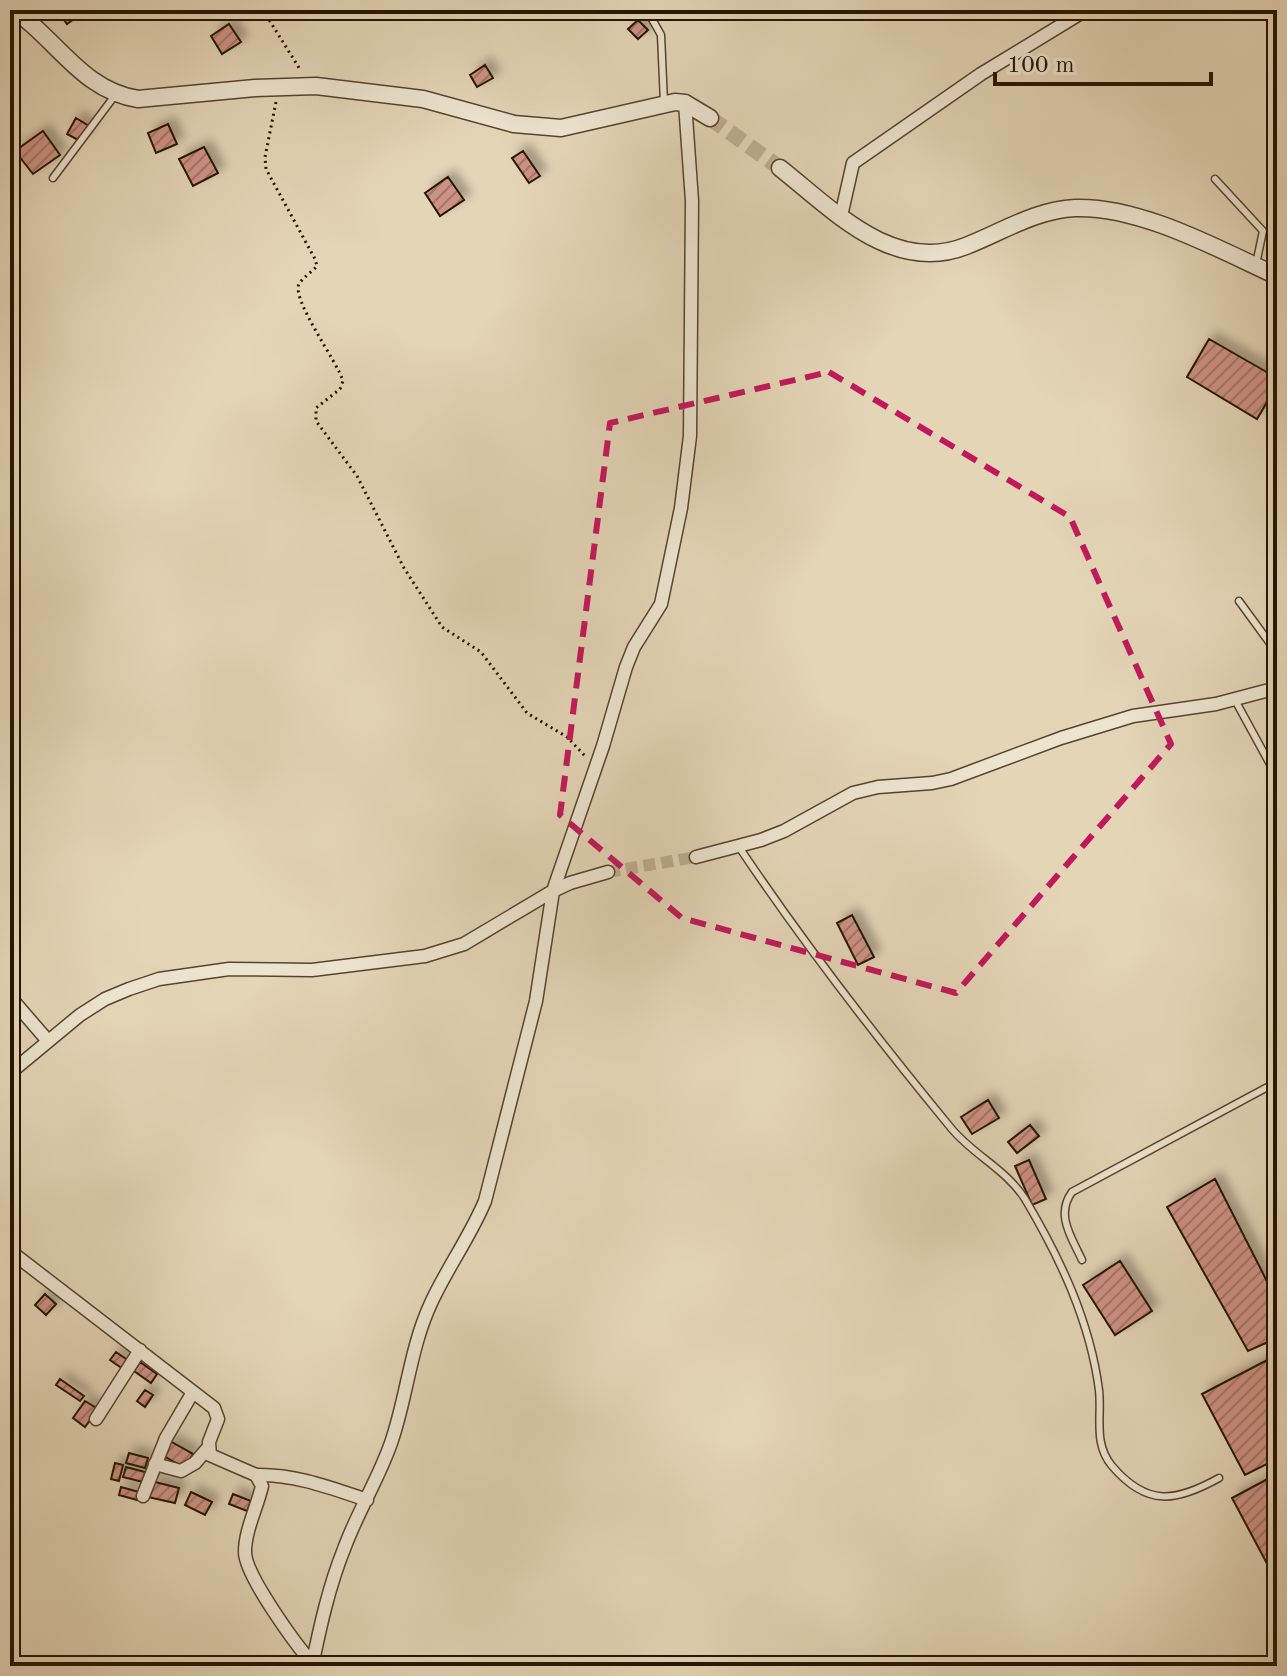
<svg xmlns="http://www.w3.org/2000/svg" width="1287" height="1676" font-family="'Old Standard TT',serif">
<defs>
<pattern id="building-hatch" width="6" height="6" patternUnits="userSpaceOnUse" patternTransform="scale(2)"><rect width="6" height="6" fill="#ce9285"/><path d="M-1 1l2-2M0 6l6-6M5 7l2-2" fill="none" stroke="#a7766a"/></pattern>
<filter id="shadow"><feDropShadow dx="7" dy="-7" stdDeviation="4" flood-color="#0004"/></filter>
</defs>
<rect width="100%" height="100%" fill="#e4d5b7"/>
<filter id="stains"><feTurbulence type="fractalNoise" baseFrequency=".0025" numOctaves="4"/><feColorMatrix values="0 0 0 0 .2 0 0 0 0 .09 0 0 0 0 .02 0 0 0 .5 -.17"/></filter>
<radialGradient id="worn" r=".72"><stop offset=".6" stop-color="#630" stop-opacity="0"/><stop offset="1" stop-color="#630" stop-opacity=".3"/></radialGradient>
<!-- building -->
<path fill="url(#building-hatch)" stroke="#251400" stroke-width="2" filter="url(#shadow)" d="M57,10H86L67,24Z
M638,20L648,30L638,39L628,29Z
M229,24L241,42L222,54L211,36Z
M485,65L493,78L477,87L470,75Z
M76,118L89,126L80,141L67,134Z
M168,124L177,144L156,153L148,133Z
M43,131L60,155L33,174L15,151Z
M204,147L218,173L193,186L179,159Z
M523,151L540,176L529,183L512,158Z
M448,177L464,200L440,216L425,193Z
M1209,339L1277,378V385L1257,419L1187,377Z
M852,915L874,957L858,965L837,923Z
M988,1100L999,1118L972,1134L961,1117Z
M1030,1125L1039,1136L1017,1153L1008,1142Z
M1029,1160L1046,1199L1032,1205L1015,1166Z
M1215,1179L1277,1301V1338L1248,1351L1167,1207Z
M1120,1261L1152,1311L1115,1335L1083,1285Z
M45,1294L56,1304L46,1315L35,1305Z
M116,1352L129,1361L123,1369L110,1360Z
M1277,1355V1459L1245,1475L1202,1394Z
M140,1362L157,1374L151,1383L134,1371Z
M60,1379L84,1396L80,1401L56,1385Z
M145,1390L153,1395L145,1407L137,1401Z
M85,1401L98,1409L85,1427L73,1418Z
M170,1441L193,1454L185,1468L162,1455Z
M129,1453L148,1458L145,1468L126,1463Z
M115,1463L123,1465L119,1481L111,1479Z
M126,1467L145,1472L143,1482L123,1477Z
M1277,1474V1570L1272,1573L1232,1498Z
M151,1481L179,1488L175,1503L148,1497Z
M121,1487L139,1492L137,1500L119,1495Z
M191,1492L212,1502L205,1515L185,1505Z
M233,1494L251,1501L247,1511L229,1504Z"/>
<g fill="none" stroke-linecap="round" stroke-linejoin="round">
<!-- minor-tunnel -->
<path stroke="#beae92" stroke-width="12" stroke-dasharray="12 6" stroke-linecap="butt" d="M608,872L696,857"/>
<!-- tertiary-tunnel -->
<path stroke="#beae92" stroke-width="16" stroke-dasharray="16 8" stroke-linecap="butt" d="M710,118L780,168"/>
<!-- service casing -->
<g stroke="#55442e" stroke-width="9">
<path id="service" d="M647,10L661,35L664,103
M53,178L116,94
M1215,179L1263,231L1256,264
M1273,424L1277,421
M1239,601L1277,653
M1235,700L1277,777
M739,847C804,944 876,1037 951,1128C973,1155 1006,1169 1025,1199C1060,1258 1090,1321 1099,1390C1102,1417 1093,1443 1112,1466C1147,1507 1176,1502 1219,1478
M1082,1260C1072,1238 1055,1215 1072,1192L1277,1082"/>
</g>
<!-- minor casing -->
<g stroke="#55442e" stroke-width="15">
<path id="minor" d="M841,216L853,163L981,74L1086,10
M696,857L761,840L784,831L853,793L878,787L932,783L951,779L1061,738L1133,716L1216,704L1277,688
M10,997L48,1041
M10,1073L80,1015L105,999L129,989L159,979L229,969L312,970L425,956L464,944L553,891L570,883L608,872
M10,1251L214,1408L218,1419L209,1442L210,1455L256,1475L262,1486C257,1508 245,1530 245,1552C245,1575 296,1645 313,1664
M96,1419L140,1350
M155,1464L181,1471L195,1463L207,1449
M256,1475C295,1474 331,1488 367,1500
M143,1496L166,1438L193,1392
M312,1666C320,1627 329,1586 344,1549C357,1513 378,1480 391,1443C407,1397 410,1348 431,1303C447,1268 470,1237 485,1201L536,1001L553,891L603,746L626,667L634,647L661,604L681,508L690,436L692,201L685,103"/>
</g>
<!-- tertiary casing -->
<g stroke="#55442e" stroke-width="19">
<path id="tertiary" d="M14,10C57,40 83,91 138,99L255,88L316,86L423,99L514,124L561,128L675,102L685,103L710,118
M780,168C832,209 893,275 966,246C1002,232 1035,210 1075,208C1141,206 1218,249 1277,276"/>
</g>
<!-- path -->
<path stroke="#251400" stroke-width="3" stroke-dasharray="2 4" stroke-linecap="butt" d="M263,10L301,71
M276,102L265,157L266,169L315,259L317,266C312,272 303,277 299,284C291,299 338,363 343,381L340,389L316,408V421L357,476L404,568L442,627L481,652L527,713L567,737L586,757"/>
<!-- service -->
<use href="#service" stroke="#ede4d0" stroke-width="6"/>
<!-- minor -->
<use href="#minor" stroke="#ede4d0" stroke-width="12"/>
<!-- tertiary -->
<use href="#tertiary" stroke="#ede4d0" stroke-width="16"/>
</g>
<!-- marked area -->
<path fill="none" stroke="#c2185b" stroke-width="6" stroke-dasharray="16 10" stroke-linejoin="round" d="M829,372L1070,517L1171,744L956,993L682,918L560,815L610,423Z"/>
<!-- margin -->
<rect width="1287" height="1676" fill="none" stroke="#e4d5b7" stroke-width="40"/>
<rect x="12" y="12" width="1263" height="1652" fill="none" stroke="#251400" stroke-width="4"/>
<rect x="20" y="20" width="1247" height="1636" fill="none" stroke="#251400" stroke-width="2"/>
<!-- scale -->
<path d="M995 72v12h216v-12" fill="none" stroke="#251400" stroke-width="4"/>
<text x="1007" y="72" font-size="24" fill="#251400" stroke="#ede4d0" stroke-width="6" paint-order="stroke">100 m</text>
<rect width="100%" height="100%" filter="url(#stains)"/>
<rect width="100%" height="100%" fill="url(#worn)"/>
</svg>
